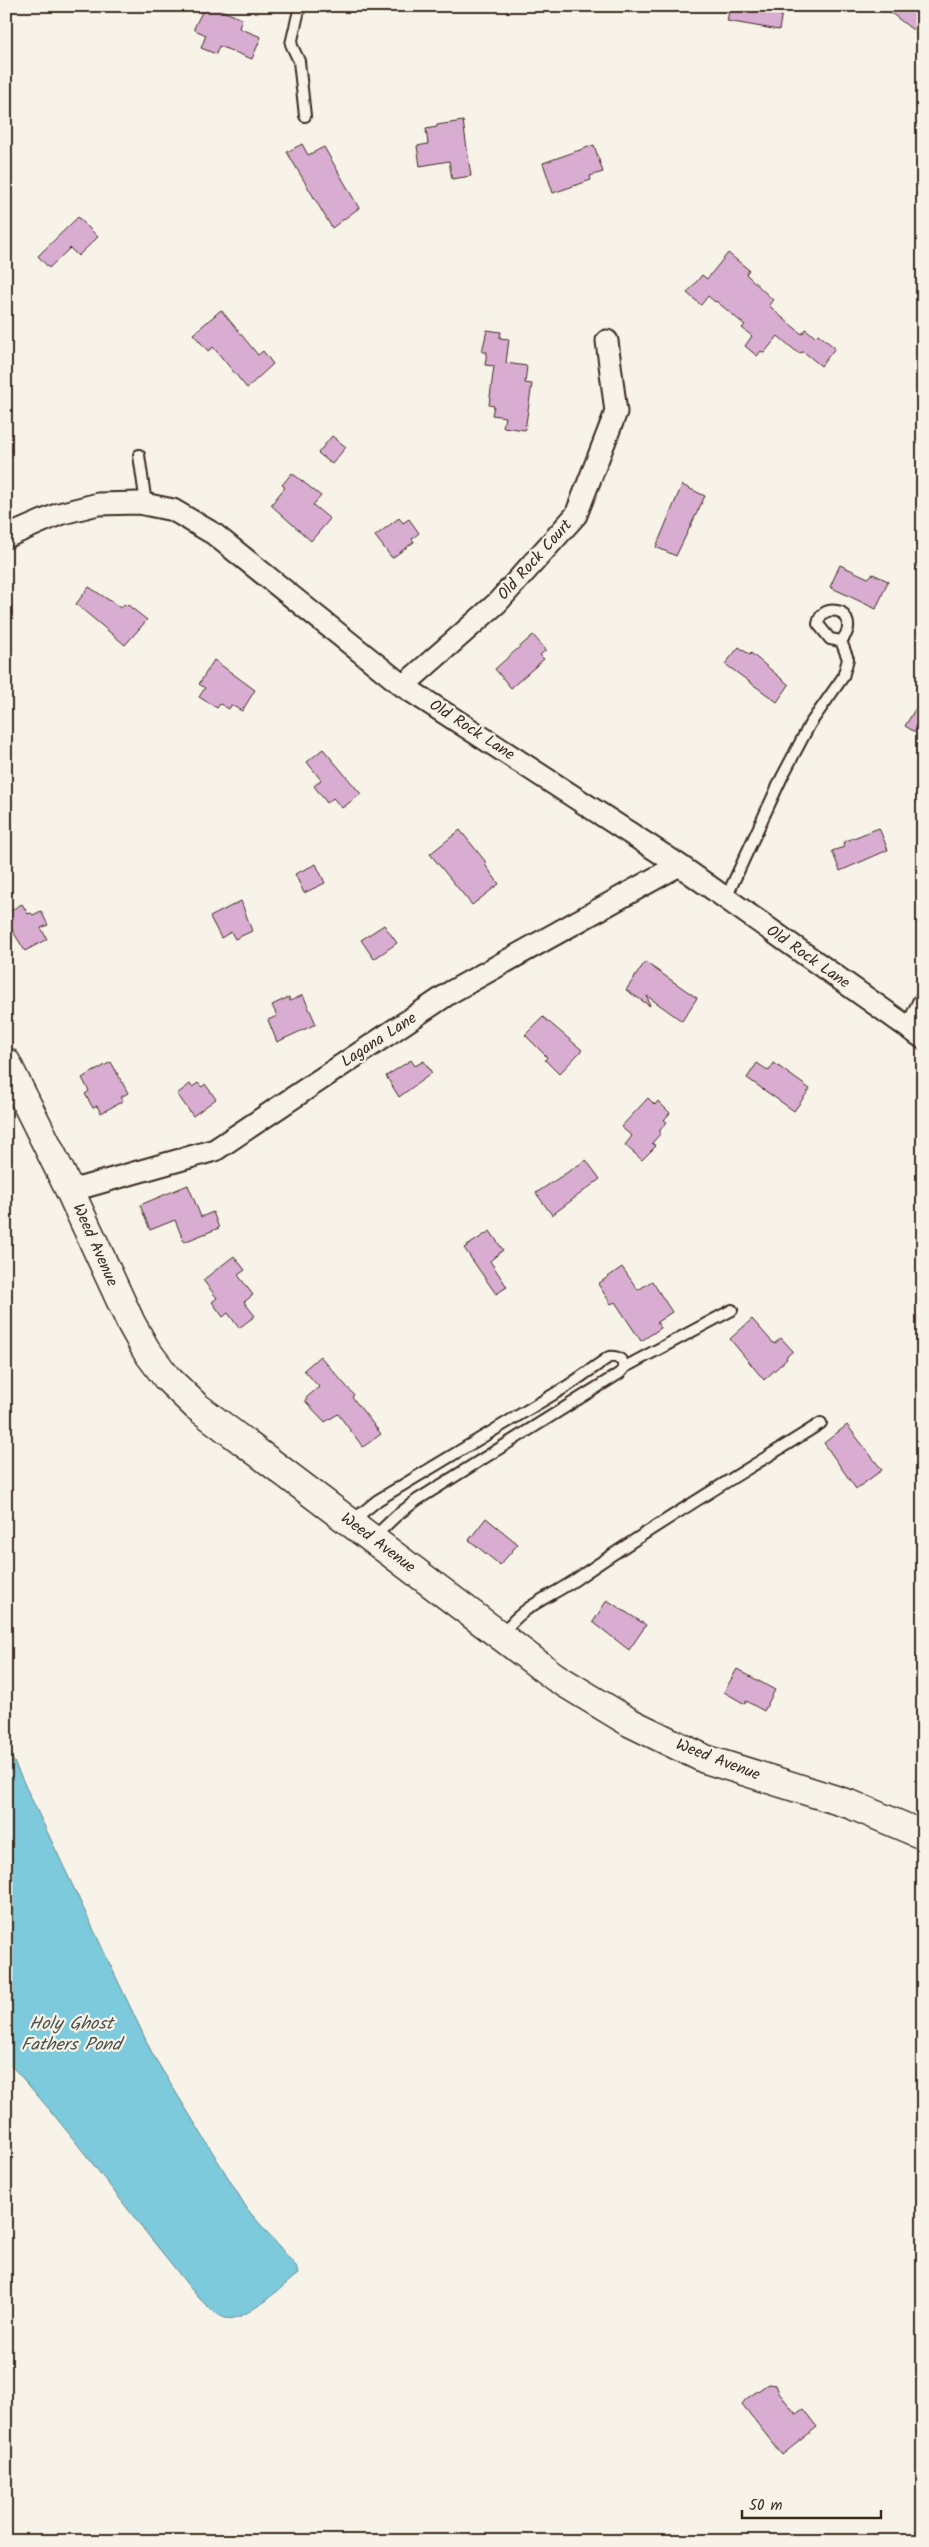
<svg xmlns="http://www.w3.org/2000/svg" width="929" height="2547" font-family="Kalam,sans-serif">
<rect width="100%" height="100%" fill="#f7f3e8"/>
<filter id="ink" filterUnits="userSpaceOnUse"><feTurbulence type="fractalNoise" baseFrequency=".02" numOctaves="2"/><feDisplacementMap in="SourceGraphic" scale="10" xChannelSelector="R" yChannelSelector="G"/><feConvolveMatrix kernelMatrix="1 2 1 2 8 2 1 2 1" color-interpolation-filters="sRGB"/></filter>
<g filter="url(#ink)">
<!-- water -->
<path fill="#7dcadc" stroke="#638a90" d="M6,1745L153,2055L248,2210L296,2266L298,2274C283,2285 244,2324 225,2318C204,2310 183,2278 169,2261C114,2194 65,2123 6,2060Z"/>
<!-- building -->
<path fill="#d9add2" stroke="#3b2a1e" d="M205,6H211L242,19L239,28L261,37L252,59L219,46L216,54L201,48L206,35L195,30L194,28Z
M730,6H783L779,30L727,21Z
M882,6H923V13L913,30Z
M463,121L471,176L452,179L449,161L420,166L417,146L428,144L426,129L437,127V125Z
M302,144L308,155L324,147L359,208L332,228L287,152Z
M594,145L603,172L590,176L591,180L553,193L543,163Z
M78,217L98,237L78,256L70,248L49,268L38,256Z
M728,253L749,270L746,274L773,300L769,305L778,314L802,334L806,329L815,337L818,334L835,348L821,366L804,352L798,353L778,336L764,353L761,351L757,356L745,346L752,336L742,328L745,325L716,301L715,302L708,296L701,305L687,293L702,275L707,279Z
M221,310L258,355L263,351L273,364L247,388L213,347L208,351L193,334Z
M487,330L501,332L500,338L509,339L506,363L527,366L525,383L532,384L525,430L503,427L505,417L492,415L494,406L489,405L494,366L485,365L487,352H482Z
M332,436L346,447L332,464L318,453Z
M292,473L321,496L313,505L330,519L311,541L271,505L285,487L282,485Z
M682,485L705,496L676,556L656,547Z
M399,518L403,523L409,519L419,533L412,539L414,542L392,558L375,536Z
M840,565L868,578L873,574L888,581L876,609L830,587Z
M89,587L121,608L124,604L127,606L128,605L147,620L125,645L76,604Z
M533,635L546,650L540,655L544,659L511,688L495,669Z
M739,647L750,655L751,653L789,685L777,702L725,664Z
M214,660L255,690L242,711L231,705L229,709L220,704L217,708L199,697L205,688L199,684Z
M923,696V737L905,726Z
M323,749L361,794L342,808L333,798L327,803L314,786L321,780L307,762Z
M879,828L888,850L840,871L832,851L844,847L843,843L846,841Z
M460,830L485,861L486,866L499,884L472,905L430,854Z
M316,864L325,883L304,893L295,874Z
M241,901L252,931L235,939L231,932L221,938L210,917Z
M22,904L28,914L31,913L33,915L41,911L48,925L41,928L47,939L25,951L6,920V913Z
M384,925L397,943L374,959L361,940Z
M645,962L697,998L682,1021L647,996L650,1006L626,990Z
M303,995L316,1024L277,1042L268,1020L277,1016L272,1005L289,997L290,1001Z
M543,1017L582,1050L559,1074L545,1060L547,1057L525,1035Z
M411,1060L415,1066L424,1061L432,1073L399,1097L386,1076Z
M111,1062L128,1093L121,1097L123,1101L101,1113L97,1106L93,1108L85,1094L89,1091L82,1078Z
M757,1063L769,1071L774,1063L810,1089L794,1111L747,1078Z
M198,1083L202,1087L205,1084L216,1099L193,1116L177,1094L190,1084L192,1087Z
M648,1098L655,1105L658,1101L670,1113L664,1120L667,1122L660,1130V1134L652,1143L656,1146L642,1160L625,1145L632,1136L621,1127Z
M586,1160L600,1179L552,1215L536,1193Z
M188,1185L201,1217L213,1212L219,1228L184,1242L175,1220L150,1230L140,1205Z
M490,1231L503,1250L490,1261L507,1287L496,1294L464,1248Z
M234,1256L245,1270L238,1275L253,1295L244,1302L255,1316L239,1328L228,1313L223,1317L212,1302L217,1298L203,1280Z
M622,1267L638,1290L652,1281L672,1312L657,1322L661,1328L641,1341L615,1302L611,1304L598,1284Z
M752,1319L774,1344L781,1338L793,1351L786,1357L787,1359L764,1380L730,1339Z
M320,1356L354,1395L352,1397L381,1434L363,1447L338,1414L325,1422L306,1402V1398L319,1387L304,1370Z
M847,1425L882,1470L856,1489L824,1443Z
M486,1518L518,1544L500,1565L469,1540Z
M607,1600L646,1625L629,1650L593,1622Z
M737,1669L775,1690L764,1711L746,1701L745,1704L724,1692Z
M768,2384L776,2385L779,2393L796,2414L803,2409L817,2427L782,2455L742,2404L746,2399Z"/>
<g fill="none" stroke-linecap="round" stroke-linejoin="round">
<!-- lane casing -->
<g stroke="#3b2a1e" stroke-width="14">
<path id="lane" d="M300,6L291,44L299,61L305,116
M139,455L146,504
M726,898L782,777L810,724L843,677L848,659L841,641C850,631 851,622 841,612C829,608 820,612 818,624L830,639L841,641
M625,1367L732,1310
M352,1521L378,1500L569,1385L609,1357C618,1356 622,1359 625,1367L620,1373L417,1500L396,1516L373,1538
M501,1636C521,1606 547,1599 575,1580C655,1524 739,1475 821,1423"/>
</g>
<!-- street casing -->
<g stroke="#3b2a1e" stroke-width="25">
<path id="street" d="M6,537L59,514L98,504L139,503L173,510L214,534L403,686L679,865L923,1038
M403,686L497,603L576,515L616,412L607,341
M911,1030L923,1004
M70,1191L215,1150L451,992L679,865"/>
</g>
<!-- secondary casing -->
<g stroke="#3b2a1e" stroke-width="31">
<path id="secondary" d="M6,1062L70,1191L131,1323L146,1350L167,1378L196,1406L555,1677L631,1723L705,1759L852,1805L923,1835"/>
</g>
<!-- lane -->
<use href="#lane" stroke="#f7f3e8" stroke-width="10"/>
<!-- street -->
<use href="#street" stroke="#f7f3e8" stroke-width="21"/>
<!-- secondary -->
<use href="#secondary" stroke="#f7f3e8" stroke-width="28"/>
</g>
</g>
<g text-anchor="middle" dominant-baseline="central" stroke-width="4.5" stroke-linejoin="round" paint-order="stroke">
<!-- street labels -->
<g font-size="16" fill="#3b2a1e" stroke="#f7f3e8">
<text transform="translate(535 560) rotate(-48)">Old Rock Court</text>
<text transform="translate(472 730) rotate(33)">Old Rock Lane</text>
<text transform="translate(808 957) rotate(35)">Old Rock Lane</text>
<text transform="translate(379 1040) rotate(-33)">Lagana Lane</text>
<text transform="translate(95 1245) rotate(66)">Weed Avenue</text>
<text transform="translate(378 1543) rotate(37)">Weed Avenue</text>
<text transform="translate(718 1760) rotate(21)">Weed Avenue</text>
</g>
<!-- water labels -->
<g font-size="18" font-style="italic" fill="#4c524e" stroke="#f7f3e8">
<text x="71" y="2024">Holy Ghost<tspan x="71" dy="21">Fathers Pond</tspan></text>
</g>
</g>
<!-- margin -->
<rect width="929" height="2547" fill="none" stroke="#f7f3e8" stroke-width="25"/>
<rect x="12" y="12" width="904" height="2522" fill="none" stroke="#3b2a1e" stroke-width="2" filter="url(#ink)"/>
<!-- scale -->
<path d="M742 2510v8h139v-8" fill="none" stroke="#3b2a1e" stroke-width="2.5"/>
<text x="749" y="2510" font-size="15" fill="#3b2a1e" stroke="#f7f3e8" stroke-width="4" paint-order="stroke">50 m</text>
</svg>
